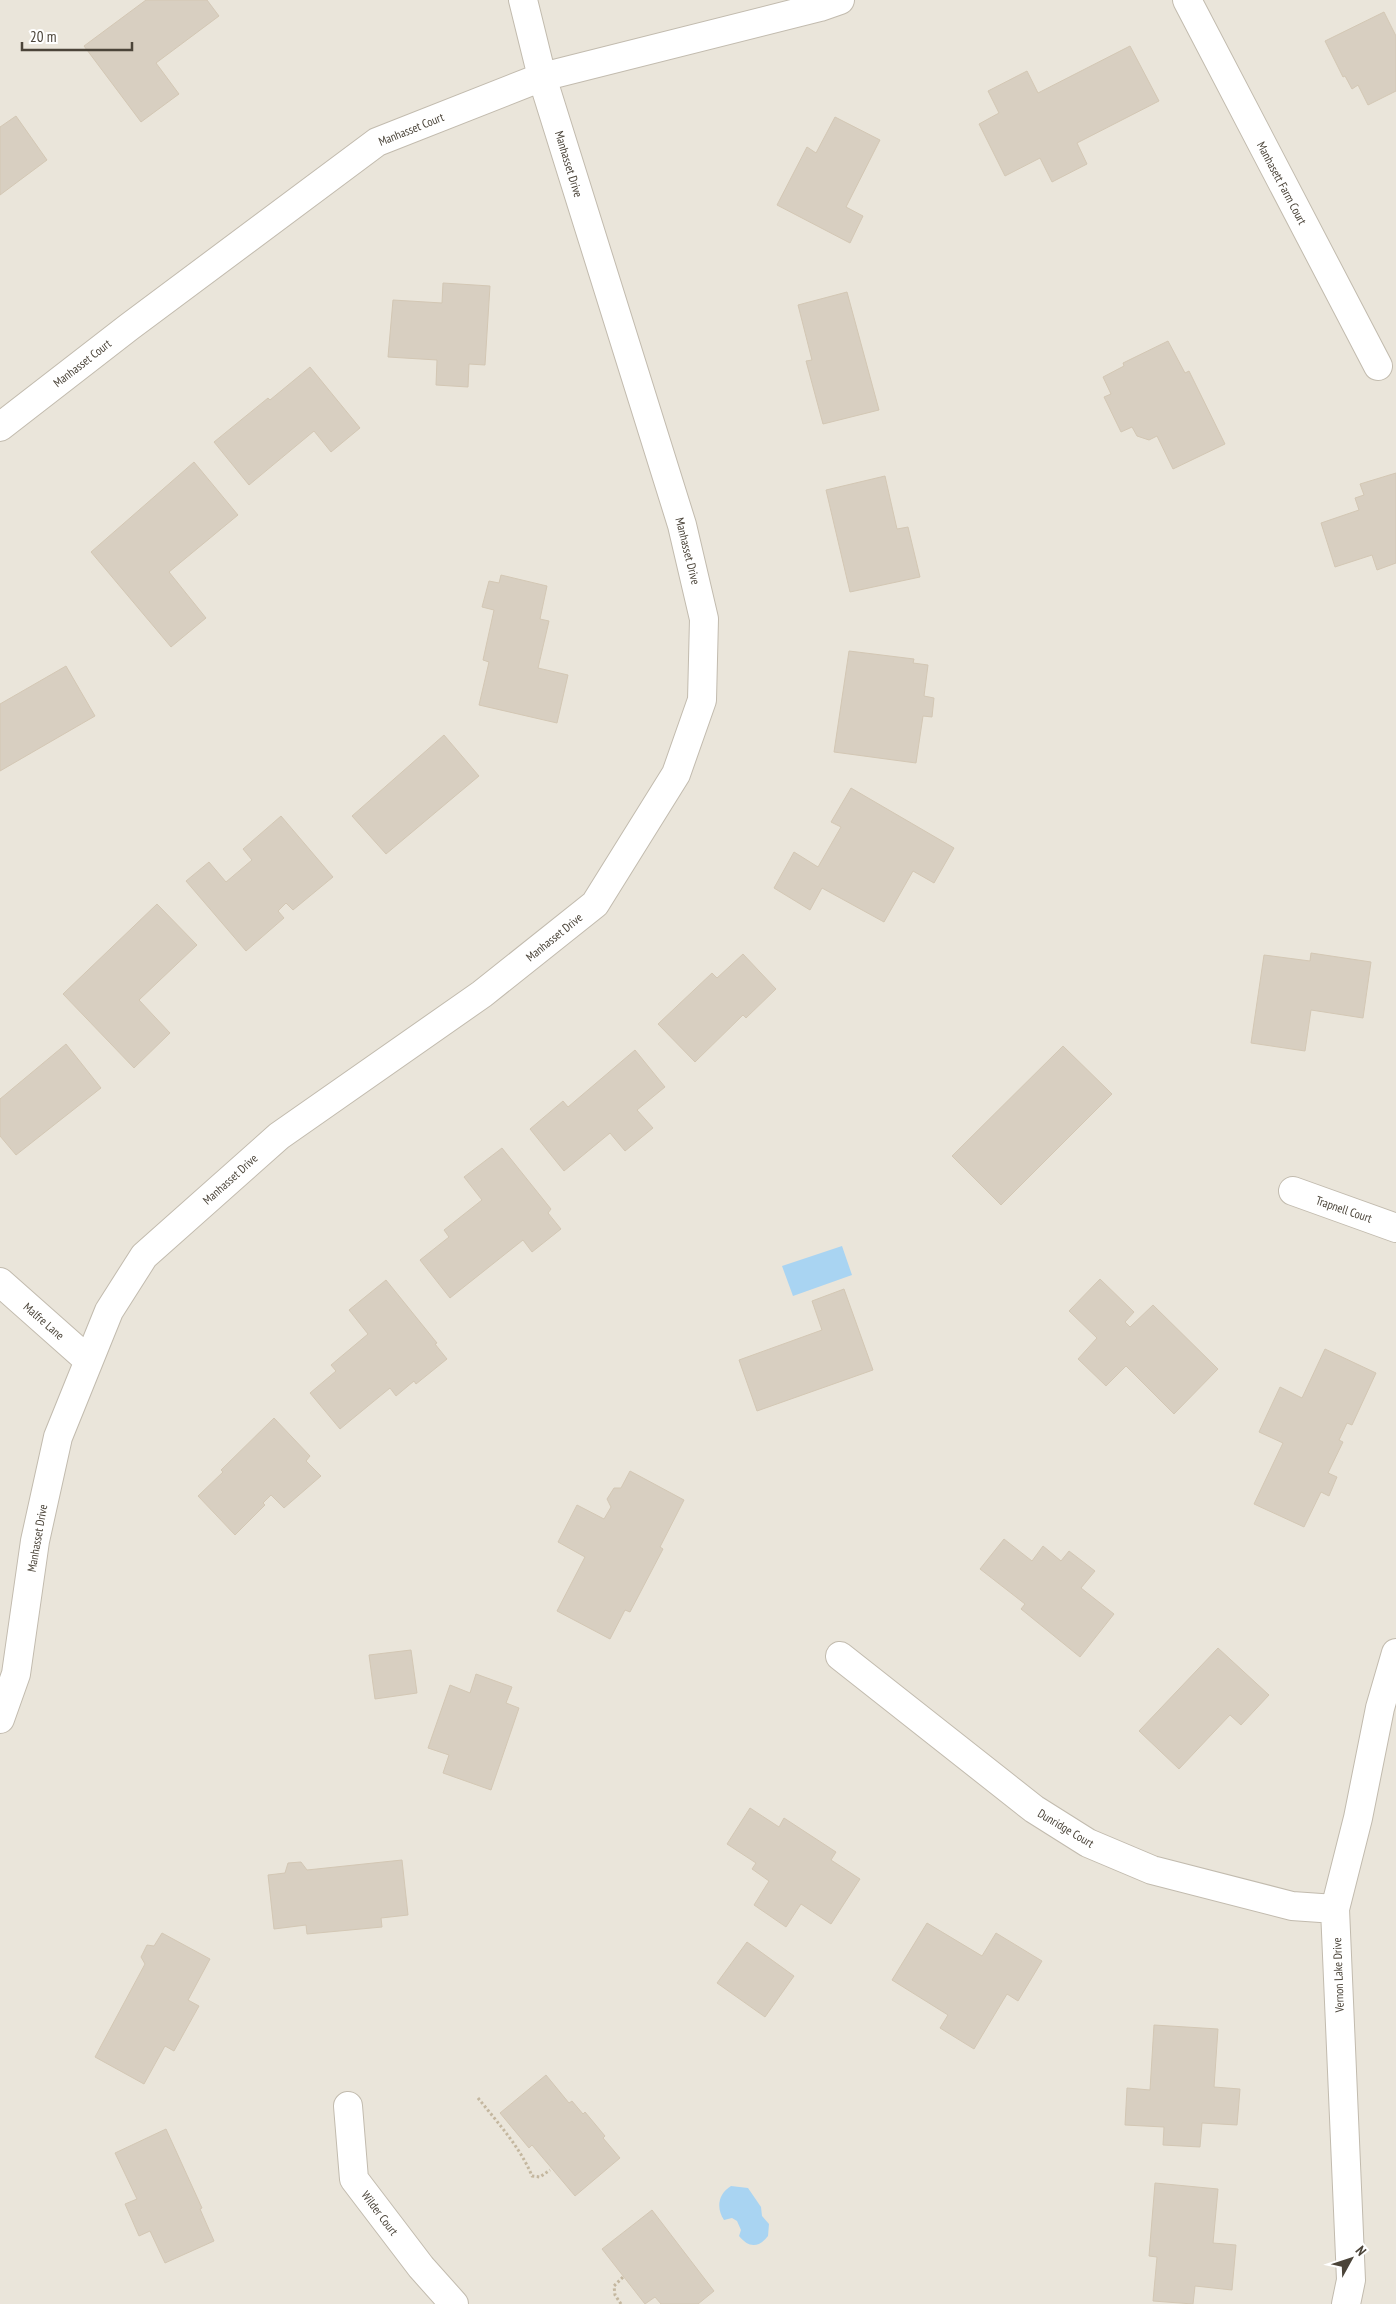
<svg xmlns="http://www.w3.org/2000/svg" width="1396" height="2304" font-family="'PT Sans Narrow',sans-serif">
<rect width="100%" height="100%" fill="#f6f3ec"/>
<!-- residential -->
<path fill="#eae5da" d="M0,0H1396V2304H0Z"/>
<!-- water -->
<path fill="#a9d4f2" d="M842,1246L852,1275L793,1296L782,1266Z
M731,2186L748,2188L761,2207L762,2216L769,2224L768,2236C758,2249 748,2247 739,2236L741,2230L737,2221L732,2218L724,2220C716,2208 718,2194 731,2186Z"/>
<!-- building -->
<path fill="#d8cfc1" stroke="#d3c7b4" d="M146,0H207L219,16L156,63L179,94L141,122L84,46Z
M1384,12L1396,36V91L1368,105L1358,85L1352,89L1345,76L1343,77L1325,41Z
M1130,46L1159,101L1077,143L1087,164L1052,182L1040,158L1005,176L979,124L999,113L988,91L1027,71L1038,93Z
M16,116L47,160L0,195V127Z
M835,117L880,140L846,207L863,216L850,243L777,205L807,147L816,153Z
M443,283L490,286L485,365L469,364L468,387L436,385L437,360L388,357L393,300L442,303Z
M847,292L879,410L823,424L806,361L812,360L798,305Z
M1168,341L1185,373L1189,371L1225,444L1173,469L1157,436L1149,440L1137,436L1132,427L1121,432L1104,397L1111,394L1103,377L1124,366L1123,363Z
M310,367L360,428L331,452L314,431L249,485L214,442L268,398L270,400Z
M194,462L238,515L169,572L206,618L171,647L91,552Z
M1396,473V563L1377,570L1372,555L1335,567L1321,523L1359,510L1355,498L1364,495L1360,484Z
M885,476L897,529L908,527L920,577L850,592L826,490Z
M501,575L547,586L540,619L549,621L538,668L568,675L557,723L479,705L489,662L483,660L494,610L482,607L489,581L499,583Z
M849,651L914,659L913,663L928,665L924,696L934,698L932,717L923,716L916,763L834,752Z
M66,666L95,716L0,771V704Z
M444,735L479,776L386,854L352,816Z
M851,788L954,848L934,883L913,871L884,922L822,888L810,910L774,888L794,852L818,867L841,827L831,822Z
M281,816L333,877L293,910L286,903L278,911L284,918L246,951L186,881L209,862L226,882L252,860L243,849Z
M157,904L197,945L139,1000L170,1033L134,1068L63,994Z
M1311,953L1371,962L1363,1018L1311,1010L1305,1051L1251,1043L1264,955L1310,961Z
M743,954L776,989L746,1018L743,1015L695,1062L658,1024L712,973L717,978Z
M66,1044L101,1088L16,1155L0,1136V1099Z
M1063,1046L1112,1094L1001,1205L952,1156Z
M635,1050L665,1087L637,1110L653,1128L625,1151L610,1133L564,1171L530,1129L563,1101L568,1107Z
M502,1148L551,1209L548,1213L561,1229L532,1252L523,1240L450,1298L420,1260L449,1237L444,1230L482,1200L464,1177Z
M1100,1279L1134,1312L1125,1322L1130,1327L1153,1305L1218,1369L1174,1414L1126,1366L1106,1386L1078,1359L1097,1338L1069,1311Z
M386,1280L437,1343L435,1344L447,1359L416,1384L414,1381L396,1396L390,1388L340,1429L310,1393L336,1371L331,1365L368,1334L349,1310Z
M844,1289L873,1370L757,1411L739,1360L822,1330L812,1301Z
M1325,1349L1376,1373L1352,1425L1347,1423L1339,1440L1343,1442L1328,1473L1337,1477L1329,1496L1321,1492L1304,1527L1254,1504L1283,1443L1259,1432L1280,1387L1302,1398Z
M274,1418L310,1456L306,1461L321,1476L284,1508L271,1495L263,1503L265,1505L235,1535L198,1496L223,1472L221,1470Z
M630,1471L684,1500L660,1547L663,1549L630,1612L625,1610L610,1639L557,1611L585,1557L558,1542L577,1505L604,1519L611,1507L607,1499L614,1488H621Z
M1004,1539L1032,1561L1043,1546L1061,1561L1069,1551L1095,1571L1081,1588L1114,1614L1080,1657L1021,1609L1025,1604L980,1569Z
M1218,1648L1269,1695L1241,1725L1230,1715L1179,1769L1139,1731Z
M411,1650L417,1693L375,1699L369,1655Z
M476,1674L512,1687L506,1703L519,1708L491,1790L443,1773L449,1755L428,1748L450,1685L470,1693Z
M750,1808L779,1827L784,1818L836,1852L831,1860L860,1879L831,1924L801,1904L786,1927L754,1905L769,1881L752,1869L756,1863L727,1844Z
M402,1860L408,1915L381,1918L382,1927L307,1934L306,1925L274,1929L268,1875L285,1873L288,1863L301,1862L307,1870Z
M927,1923L982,1956L996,1933L1042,1961L1018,2001L1007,1994L974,2049L940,2028L948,2015L892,1980Z
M162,1933L210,1959L188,2000L199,2006L174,2051L165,2046L144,2084L95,2057L145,1964L141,1957L147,1945L154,1946Z
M747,1942L794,1976L765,2017L717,1983Z
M1154,2025L1218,2029L1214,2087L1240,2089L1237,2125L1202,2123L1200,2147L1163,2145L1164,2127L1125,2125L1127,2088L1150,2090Z
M546,2075L569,2103L572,2101L583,2114L585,2112L605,2136L603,2138L620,2158L575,2196L532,2145L529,2148L500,2113Z
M166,2129L202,2208L200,2209L214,2241L165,2263L150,2231L139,2236L125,2204L137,2199L115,2153Z
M1155,2183L1218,2189L1213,2243L1236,2245L1232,2290L1195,2286L1193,2304L1153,2301L1157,2257L1149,2256Z
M652,2210L714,2291L698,2304H661L655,2297L645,2304L602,2249Z"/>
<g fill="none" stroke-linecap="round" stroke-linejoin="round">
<!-- minor casing -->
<g stroke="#c2bbae" stroke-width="30">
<path id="minor" d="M1187,0L1378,366
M0,427L129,327L377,142L542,77L820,7L840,0
M1293,1191L1396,1228
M0,1282L88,1360
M840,1656L1034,1809L1088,1843L1152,1870L1292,1906L1335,1909
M0,1719L16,1674L35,1541L58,1437L109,1311L144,1256L279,1136L482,994L595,904L676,774L702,700L704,619L682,525L542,77L523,0
M348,2106L354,2179L421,2267L454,2304
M1346,2304L1351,2280L1335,1909L1358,1818L1380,1708L1396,1653"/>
</g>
<!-- path -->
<path stroke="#c4b79f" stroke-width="3" stroke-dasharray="2.5 2.5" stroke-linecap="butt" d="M478,2098C498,2123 520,2147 532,2176L540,2177L550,2170
M621,2304L615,2295L614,2286L623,2277"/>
<!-- minor -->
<use href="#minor" stroke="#fff" stroke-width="28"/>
</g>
<g text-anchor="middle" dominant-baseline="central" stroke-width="4.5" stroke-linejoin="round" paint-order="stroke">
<!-- street labels -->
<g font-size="12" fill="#4b4439" stroke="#fff">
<text transform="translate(411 129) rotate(-22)">Manhasset Court</text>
<text transform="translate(569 164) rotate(73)">Manhasset Drive</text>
<text transform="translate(1282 183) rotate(62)">Manhasett Farm Court</text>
<text transform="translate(82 363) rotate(-38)">Manhasset Court</text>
<text transform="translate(688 551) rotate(76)">Manhasset Drive</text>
<text transform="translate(554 937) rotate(-39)">Manhasset Drive</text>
<text transform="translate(230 1179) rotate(-42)">Manhasset Drive</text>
<text transform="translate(1344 1209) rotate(19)">Trapnell Court</text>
<text transform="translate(44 1321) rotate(41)">Malfre Lane</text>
<text transform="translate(37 1538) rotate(-80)">Manhasset Drive</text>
<text transform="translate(1066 1828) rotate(31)">Dunridge Court</text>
<text transform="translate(1338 1975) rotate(-92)">Vernon Lake Drive</text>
<text transform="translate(380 2213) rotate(53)">Wilder Court</text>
</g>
</g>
<!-- north arrow -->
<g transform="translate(1351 2259) rotate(50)" stroke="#ffffff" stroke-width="4" paint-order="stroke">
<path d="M0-4L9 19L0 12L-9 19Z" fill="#4b4439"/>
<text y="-8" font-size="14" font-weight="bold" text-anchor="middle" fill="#4b4439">N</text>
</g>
<!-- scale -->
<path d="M22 42v8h110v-8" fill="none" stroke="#4b4439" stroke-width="2.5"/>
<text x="30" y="42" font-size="15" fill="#4b4439" stroke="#ffffff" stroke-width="4" paint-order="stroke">20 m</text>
</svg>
